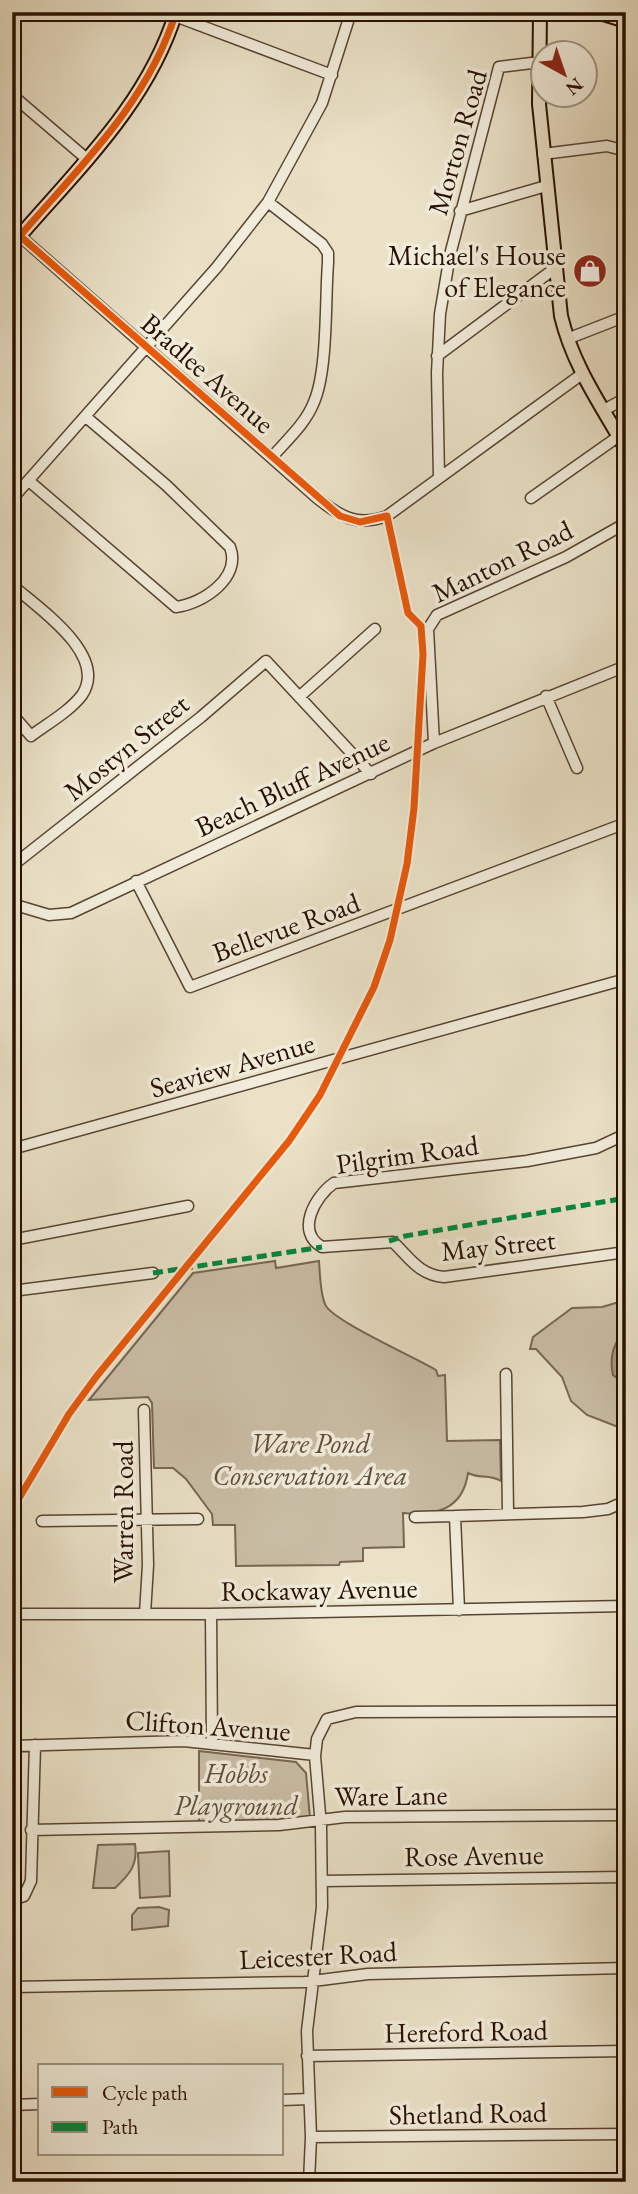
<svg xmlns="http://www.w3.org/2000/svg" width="638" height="2194" font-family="'EB Garamond',serif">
<rect width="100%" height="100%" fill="#eae1c7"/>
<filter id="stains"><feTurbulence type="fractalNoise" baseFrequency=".00286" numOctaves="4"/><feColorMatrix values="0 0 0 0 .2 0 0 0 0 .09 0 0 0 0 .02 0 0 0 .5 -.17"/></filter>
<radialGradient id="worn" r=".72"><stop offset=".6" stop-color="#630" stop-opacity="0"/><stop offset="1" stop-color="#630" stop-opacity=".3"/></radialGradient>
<!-- green -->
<path fill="#c9bda5" stroke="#786653" stroke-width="2" d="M275,1261L276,1268L319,1261C320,1274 320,1292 325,1304C330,1320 417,1358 436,1370L438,1376L445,1375L447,1441L500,1440L501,1481C489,1474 479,1479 468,1473C463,1509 437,1516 403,1513L404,1547L363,1548V1561L340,1562L339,1565L236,1566L235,1525H213L212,1514L186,1479L173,1468H154L152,1403L148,1397L89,1400L193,1273Z
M619,1302L626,1303V1323L613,1375L626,1384V1430L587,1415L571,1401L562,1377L536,1349H530L533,1337L572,1308L602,1307Z
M199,1751L296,1762L306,1773L310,1818L199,1824Z
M135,1844C138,1865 130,1874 115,1888H93L98,1845Z
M169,1851L170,1896L140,1898L138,1853Z
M159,1907L169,1910L168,1926L132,1930V1915L138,1908Z"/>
<!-- water -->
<path fill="#a89a84" stroke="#756350" stroke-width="2" d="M626,1323V1384L613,1375C608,1352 617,1342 626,1323Z"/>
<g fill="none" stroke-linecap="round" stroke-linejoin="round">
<!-- minor casing -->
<g stroke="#584432" stroke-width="13">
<path id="minor" d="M175,16L332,75
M12,95L88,160
M543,154L607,146L626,151
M268,202L322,244L328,253V263C325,300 328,369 314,402C306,423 287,440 272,457
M460,211L546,186
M12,229L317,498C341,517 357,527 387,516L582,374
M567,339L626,316
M437,356L554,269
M604,410L626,398
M439,478L437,373L440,314L450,255L499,67L540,62
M29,481L176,607C202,604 242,578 230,547L166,485L86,417
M531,498L619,436
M12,499L217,267L268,202L322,103L351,12
M12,585C38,608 109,655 82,695C70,711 47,724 31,736L12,714
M546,696L577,768
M299,697L375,629
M434,743L428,629L437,615L566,557L626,523
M12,866L201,717L266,661L371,774
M136,881L190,987L626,823
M12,904L49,915L71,913L434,743L626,666
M626,1134L596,1148L527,1161L334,1183C315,1196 295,1232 322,1247L393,1242C410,1258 419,1275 444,1277L626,1252
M12,1149L626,979
M12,1240L188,1206
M12,1291L153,1273
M506,1374L508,1513
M144,1410L148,1565L145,1614
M415,1517L455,1516
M42,1521L198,1519
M459,1610L455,1516L583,1512L608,1509L626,1501
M12,1614H211L626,1606
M211,1614L212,1743
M12,1746L184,1741L315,1755
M31,1830L279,1825L345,1817L626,1815
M322,1881L626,1877
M12,1900L24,1896L31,1881L35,1745
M12,1987L305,1982L368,1974L626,1968
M307,2056L626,2051
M282,2100L309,2099
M12,2105L40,2104
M311,2137L626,2134
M309,2182L311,2137L307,2031L322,1907L321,1826L315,1756L317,1739L327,1719L356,1712L626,1711"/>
</g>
<!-- major casing -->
<g stroke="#281001" stroke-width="16">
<path id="major" d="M540,12L539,104L561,316C573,366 601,405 626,449
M597,12L626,21
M12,245C74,172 147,106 176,12"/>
</g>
<!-- minor -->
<use href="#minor" stroke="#f1ecdb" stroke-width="10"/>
<!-- major -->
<use href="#major" stroke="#eae1c7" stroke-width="12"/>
<!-- quiet -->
<path stroke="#00873e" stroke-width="5" stroke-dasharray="10 5" stroke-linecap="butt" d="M389,1241L405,1236L626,1198
M153,1273L322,1247"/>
<!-- cycleway casing -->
<g stroke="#f1ecdb" stroke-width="11">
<path id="cycleway" d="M12,245C74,172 147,106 176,12
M12,1510L69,1414L96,1377L289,1141L320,1095L374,987L390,940L407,864L414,808L423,654L421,626L408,613L387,516L360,522L340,516L20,236"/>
</g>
<!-- cycleway -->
<use href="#cycleway" stroke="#e8590c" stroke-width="7"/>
</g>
<!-- icons -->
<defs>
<g id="shop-disc" transform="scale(1.75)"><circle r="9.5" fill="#8f2418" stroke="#f1ecdb"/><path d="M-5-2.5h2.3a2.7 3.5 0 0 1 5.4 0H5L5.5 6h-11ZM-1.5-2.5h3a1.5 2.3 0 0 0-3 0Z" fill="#fff"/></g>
</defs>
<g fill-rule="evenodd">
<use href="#shop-disc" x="590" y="271"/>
</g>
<g text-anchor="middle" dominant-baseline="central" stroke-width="7" stroke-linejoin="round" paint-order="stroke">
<!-- street labels -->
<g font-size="28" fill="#281001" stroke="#f1ecdb">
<text transform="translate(457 142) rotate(-74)">Morton Road</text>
<text transform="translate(208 373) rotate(41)">Bradlee Avenue</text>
<text transform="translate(502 561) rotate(-26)">Manton Road</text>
<text transform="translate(126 747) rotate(-39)">Mostyn Street</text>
<text transform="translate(292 784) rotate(-25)">Beach Bluff Avenue</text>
<text transform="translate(286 927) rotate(-20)">Bellevue Road</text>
<text transform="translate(232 1065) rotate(-16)">Seaview Avenue</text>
<text transform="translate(407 1154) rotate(-8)">Pilgrim Road</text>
<text transform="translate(498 1245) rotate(-6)">May Street</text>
<text transform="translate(123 1512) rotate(-90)">Warren Road</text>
<text transform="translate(319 1589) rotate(-1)">Rockaway Avenue</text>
<text transform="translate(208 1725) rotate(4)">Clifton Avenue</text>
<text transform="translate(391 1795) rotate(-1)">Ware Lane</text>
<text transform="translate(474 1855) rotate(-1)">Rose Avenue</text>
<text transform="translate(318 1955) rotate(-3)">Leicester Road</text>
<text transform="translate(466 2031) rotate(-1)">Hereford Road</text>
<text transform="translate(468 2113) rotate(-1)">Shetland Road</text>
</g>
<!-- poi labels -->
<g font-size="28" fill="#281001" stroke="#f1ecdb" text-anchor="end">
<text x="566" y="255">Michael's House<tspan x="566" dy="32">of Elegance</tspan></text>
</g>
<!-- park labels -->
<g font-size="28" font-style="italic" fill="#604d3a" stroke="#f1ecdb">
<text x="310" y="1443">Ware Pond<tspan x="310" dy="32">Conservation Area</tspan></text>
<text x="236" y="1773">Hobbs<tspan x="236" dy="32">Playground</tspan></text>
</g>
</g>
<!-- margin -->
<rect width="638" height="2194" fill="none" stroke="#eae1c7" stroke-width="42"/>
<rect x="14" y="14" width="610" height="2166" fill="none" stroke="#281001" stroke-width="3.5"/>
<rect x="21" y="21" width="596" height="2152" fill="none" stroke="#281001" stroke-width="2"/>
<!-- legend -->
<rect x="38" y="2064" width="245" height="91" fill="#f1ecdb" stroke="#a19484" stroke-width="2"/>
<rect x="52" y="2087" width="35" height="10" fill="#e8590c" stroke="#a19484" stroke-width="2"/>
<text x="102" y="2100" font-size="21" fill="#281001">Cycle path</text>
<rect x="52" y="2122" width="35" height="10" fill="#00873e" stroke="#a19484" stroke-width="2"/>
<text x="102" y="2134" font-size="21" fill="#281001">Path</text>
<!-- north arrow -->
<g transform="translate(564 74) rotate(140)"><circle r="33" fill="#f1ecdb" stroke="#a19484" stroke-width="2"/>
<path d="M0-5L12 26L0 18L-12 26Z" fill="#8f2418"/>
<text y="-10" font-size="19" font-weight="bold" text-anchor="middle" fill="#281001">N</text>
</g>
<rect width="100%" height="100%" filter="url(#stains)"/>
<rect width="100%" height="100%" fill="url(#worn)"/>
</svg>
